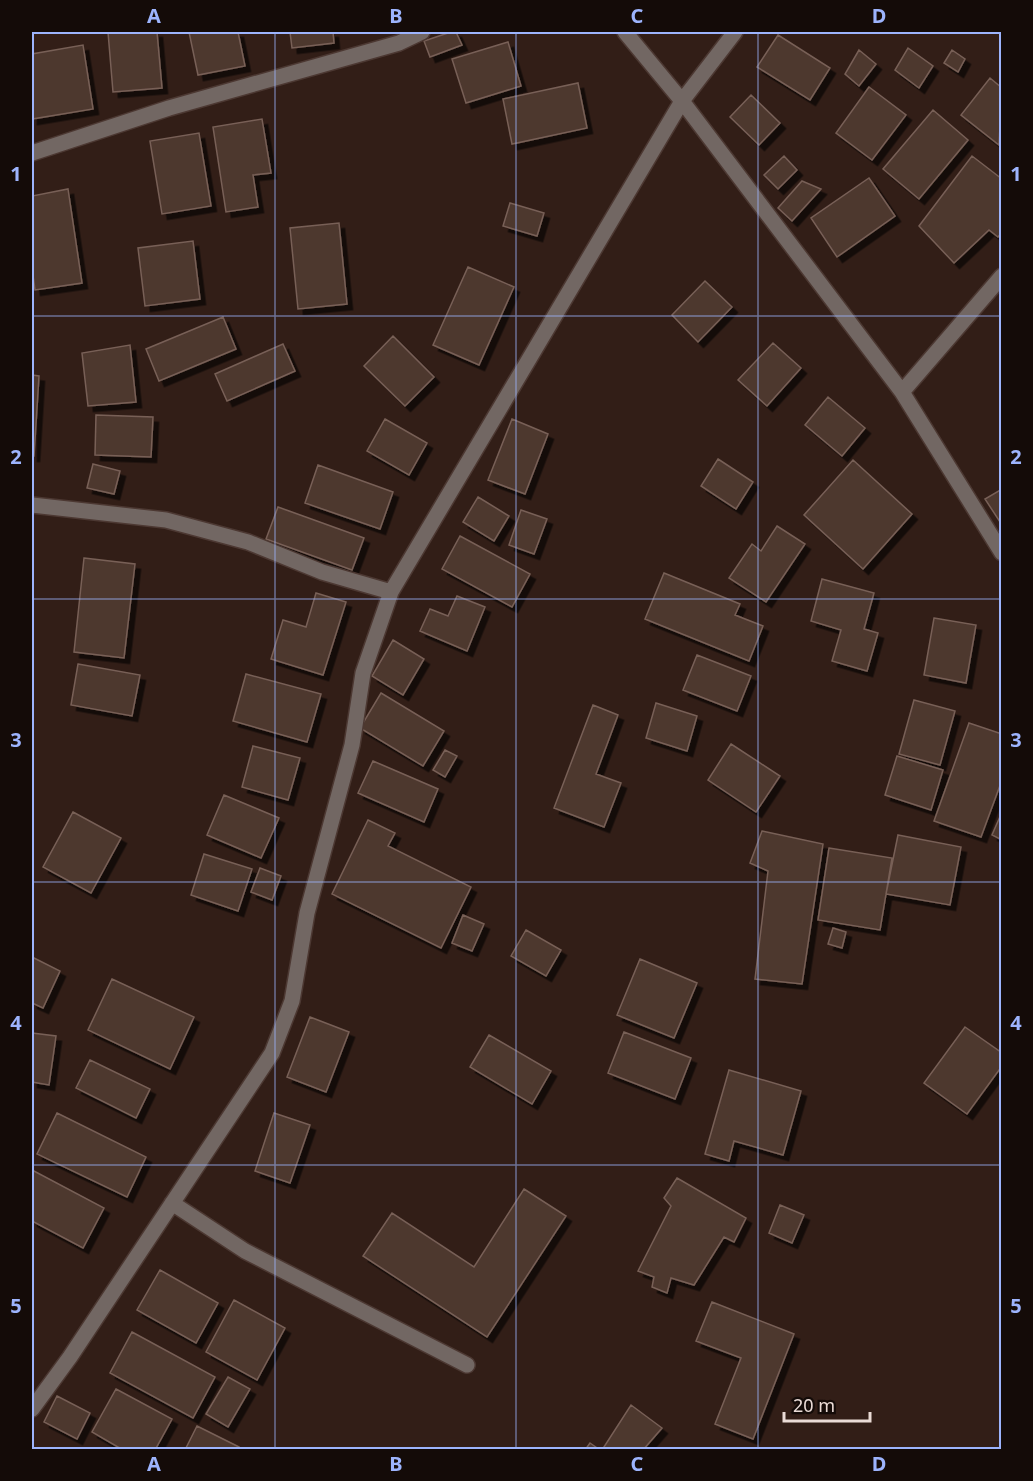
<svg xmlns="http://www.w3.org/2000/svg" width="1033" height="1481" font-family="'Noto Sans',sans-serif">
<defs>
<filter id="shadow"><feDropShadow dx="5.5" dy="5.5" stdDeviation="0" flood-color="#0009"/></filter>
</defs>
<rect width="100%" height="100%" fill="#321e17"/>
<!-- building -->
<path fill="#4d372f" stroke="#786057" stroke-width="1.5" filter="url(#shadow)" d="M108,32H157L162,88L113,92Z
M189,32H238L245,66L198,75Z
M290,32H333L334,43L292,48Z
M451,32H456L462,45L430,57L424,41Z
M778,35L830,68L810,100L757,67Z
M508,42L521,86L466,103L452,59Z
M83,45L93,109L32,119V54Z
M908,48L933,66L919,88L895,70Z
M859,50L876,64L859,86L845,74Z
M952,50L965,59L958,72L944,63Z
M990,78L1002,88L999,145L961,115Z
M578,83L587,128L512,144L503,99Z
M869,87L906,115L872,160L836,133Z
M751,95L780,123L759,145L730,117Z
M933,110L968,140L919,199L883,169Z
M262,119L271,173L253,175L258,207L226,212L213,127Z
M199,133L211,206L162,214L150,141Z
M784,156L797,170L778,189L764,175Z
M972,156L1002,179V232L998,237L989,230L954,263L919,226Z
M869,178L895,216L837,257L811,218Z
M802,181L821,189L792,221L778,208Z
M68,189L82,283L35,290L32,268V196Z
M510,203L544,213L537,236L503,226Z
M339,223L347,304L298,309L290,228Z
M193,241L200,299L145,306L138,248Z
M468,267L514,287L479,365L433,345Z
M705,281L732,307L698,342L672,315Z
M223,317L236,349L159,381L146,349Z
M393,336L434,377L405,406L364,366Z
M773,343L801,368L767,406L738,380Z
M283,344L295,371L227,401L215,374Z
M130,345L136,402L88,406L82,353Z
M32,375L39,376L34,456H32Z
M828,397L865,428L842,456L805,425Z
M96,415L153,417L151,457L95,455Z
M385,419L427,443L409,475L367,451Z
M512,419L548,434L525,494L488,480Z
M718,459L753,482L736,509L701,486Z
M853,460L912,514L863,569L804,515Z
M93,464L120,471L114,494L87,488Z
M318,465L393,492L380,529L305,503Z
M1002,489V525L985,499Z
M478,497L509,516L494,541L463,522Z
M278,507L364,538L352,570L266,539Z
M521,510L547,519L534,554L509,545Z
M777,526L805,544L766,602L729,578L752,544L761,551Z
M460,536L530,574L512,607L442,569Z
M84,558L135,564L124,658L74,652Z
M664,573L740,604L735,615L763,626L749,661L645,619Z
M822,579L874,593L864,629L878,633L867,671L832,661L841,630L811,621Z
M316,593L346,602L323,675L271,659L283,620L306,627Z
M457,596L485,607L467,651L420,631L430,609L448,616Z
M934,618L976,625L966,683L924,675Z
M393,640L424,659L403,695L372,676Z
M697,655L751,676L737,711L683,690Z
M78,664L140,675L132,716L71,705Z
M246,674L321,694L307,742L233,721Z
M381,693L444,731L423,766L360,728Z
M914,700L955,711L940,765L899,754Z
M656,703L697,716L687,751L646,738Z
M593,705L618,715L596,774L621,783L604,827L554,808Z
M969,723L1002,734V780L981,837L934,821Z
M731,744L780,776L756,812L708,780Z
M253,746L300,758L288,800L242,787Z
M445,750L457,756L445,777L433,770Z
M897,756L943,770L931,810L885,795Z
M373,761L438,789L424,822L358,793Z
M224,795L279,818L261,858L207,835Z
M73,812L121,838L91,893L43,867Z
M1002,812V840L992,835Z
M368,820L395,833L388,846L471,887L441,948L332,894Z
M762,831L823,844L802,984L755,979L768,871L750,863Z
M898,835L961,847L950,905L886,894Z
M829,848L892,858L880,930L818,920Z
M204,854L252,869L238,911L191,895Z
M260,868L281,876L272,900L251,892Z
M463,915L484,924L472,951L452,943Z
M833,928L846,932L842,948L828,944Z
M526,930L561,950L546,976L511,956Z
M32,957L60,971L43,1008L32,1003Z
M640,959L697,983L674,1038L617,1015Z
M112,979L194,1017L170,1069L88,1030Z
M310,1017L349,1032L326,1092L287,1077Z
M965,1027L1002,1053V1066L967,1114L924,1083Z
M624,1032L691,1058L675,1099L608,1073Z
M32,1033L56,1036L49,1085L32,1082Z
M489,1035L551,1071L532,1104L470,1067Z
M90,1060L150,1089L136,1118L76,1088Z
M729,1070L801,1091L783,1155L734,1141L729,1161L705,1154Z
M57,1113L146,1157L127,1197L37,1154Z
M274,1113L310,1125L290,1183L255,1171Z
M32,1170L104,1208L83,1248L32,1221Z
M677,1178L746,1218L734,1242L724,1237L694,1285L671,1278L667,1293L652,1287L654,1277L638,1271L671,1206L664,1198Z
M524,1189L566,1216L487,1337L363,1256L392,1213L474,1267Z
M780,1205L804,1215L792,1243L769,1233Z
M160,1270L218,1303L196,1343L137,1310Z
M234,1300L285,1328L257,1380L206,1352Z
M712,1302L794,1334L753,1439L715,1424L741,1358L696,1341Z
M132,1332L215,1377L193,1418L110,1373Z
M228,1377L250,1389L228,1427L206,1414Z
M116,1389L172,1419L155,1450H123L92,1432Z
M57,1396L90,1413L77,1439L44,1422Z
M631,1405L662,1428L643,1450H602Z
M197,1426L239,1447L238,1450H185Z
M590,1443L600,1450H585Z"/>
<g fill="none" stroke-linecap="round" stroke-linejoin="round">
<!-- minor casing -->
<g stroke="#4c3832" stroke-width="18">
<path id="minor" d="M625,32L682,101L902,392L1002,553
M32,153L169,108L399,43L422,32
M902,392L1002,276
M32,505L166,520L248,542L322,572L391,592
M172,1203L245,1251L467,1365
M32,1409L70,1357L272,1053L292,1001L307,913L352,745L363,673L391,592L682,101L735,32"/>
</g>
<!-- minor -->
<use href="#minor" stroke="#726763" stroke-width="15"/>
</g>
<!-- grid -->
<path fill="none" stroke="#9db4fd" stroke-width="1.5" stroke-opacity="0.55" d="M275,32V1450M516,32V1450M758,32V1450M32,316H1002M32,599H1002M32,882H1002M32,1165H1002"/>
<!-- border -->
<rect width="1033" height="1481" fill="none" stroke="#140b08" stroke-width="66"/>
<!-- scale -->
<path d="M784 1412v9h86v-9" fill="none" stroke="#eadbd6" stroke-width="3"/>
<text x="793" y="1412" font-size="18" fill="#eadbd6" stroke="#140b08" stroke-width="4.5" paint-order="stroke">20 m</text>
<rect x="33" y="33" width="967" height="1415" fill="none" stroke="#9db4fd" stroke-width="2"/>
<g font-size="20" text-anchor="middle" font-weight="bold" fill="#9db4fd">
<text x="154" y="23">A</text>
<text x="396" y="23">B</text>
<text x="637" y="23">C</text>
<text x="879" y="23">D</text>
<text x="16" y="181">1</text>
<text x="1016" y="181">1</text>
<text x="16" y="464">2</text>
<text x="1016" y="464">2</text>
<text x="16" y="747">3</text>
<text x="1016" y="747">3</text>
<text x="16" y="1030">4</text>
<text x="1016" y="1030">4</text>
<text x="16" y="1313">5</text>
<text x="1016" y="1313">5</text>
<text x="154" y="1471">A</text>
<text x="396" y="1471">B</text>
<text x="637" y="1471">C</text>
<text x="879" y="1471">D</text>
</g>
</svg>
